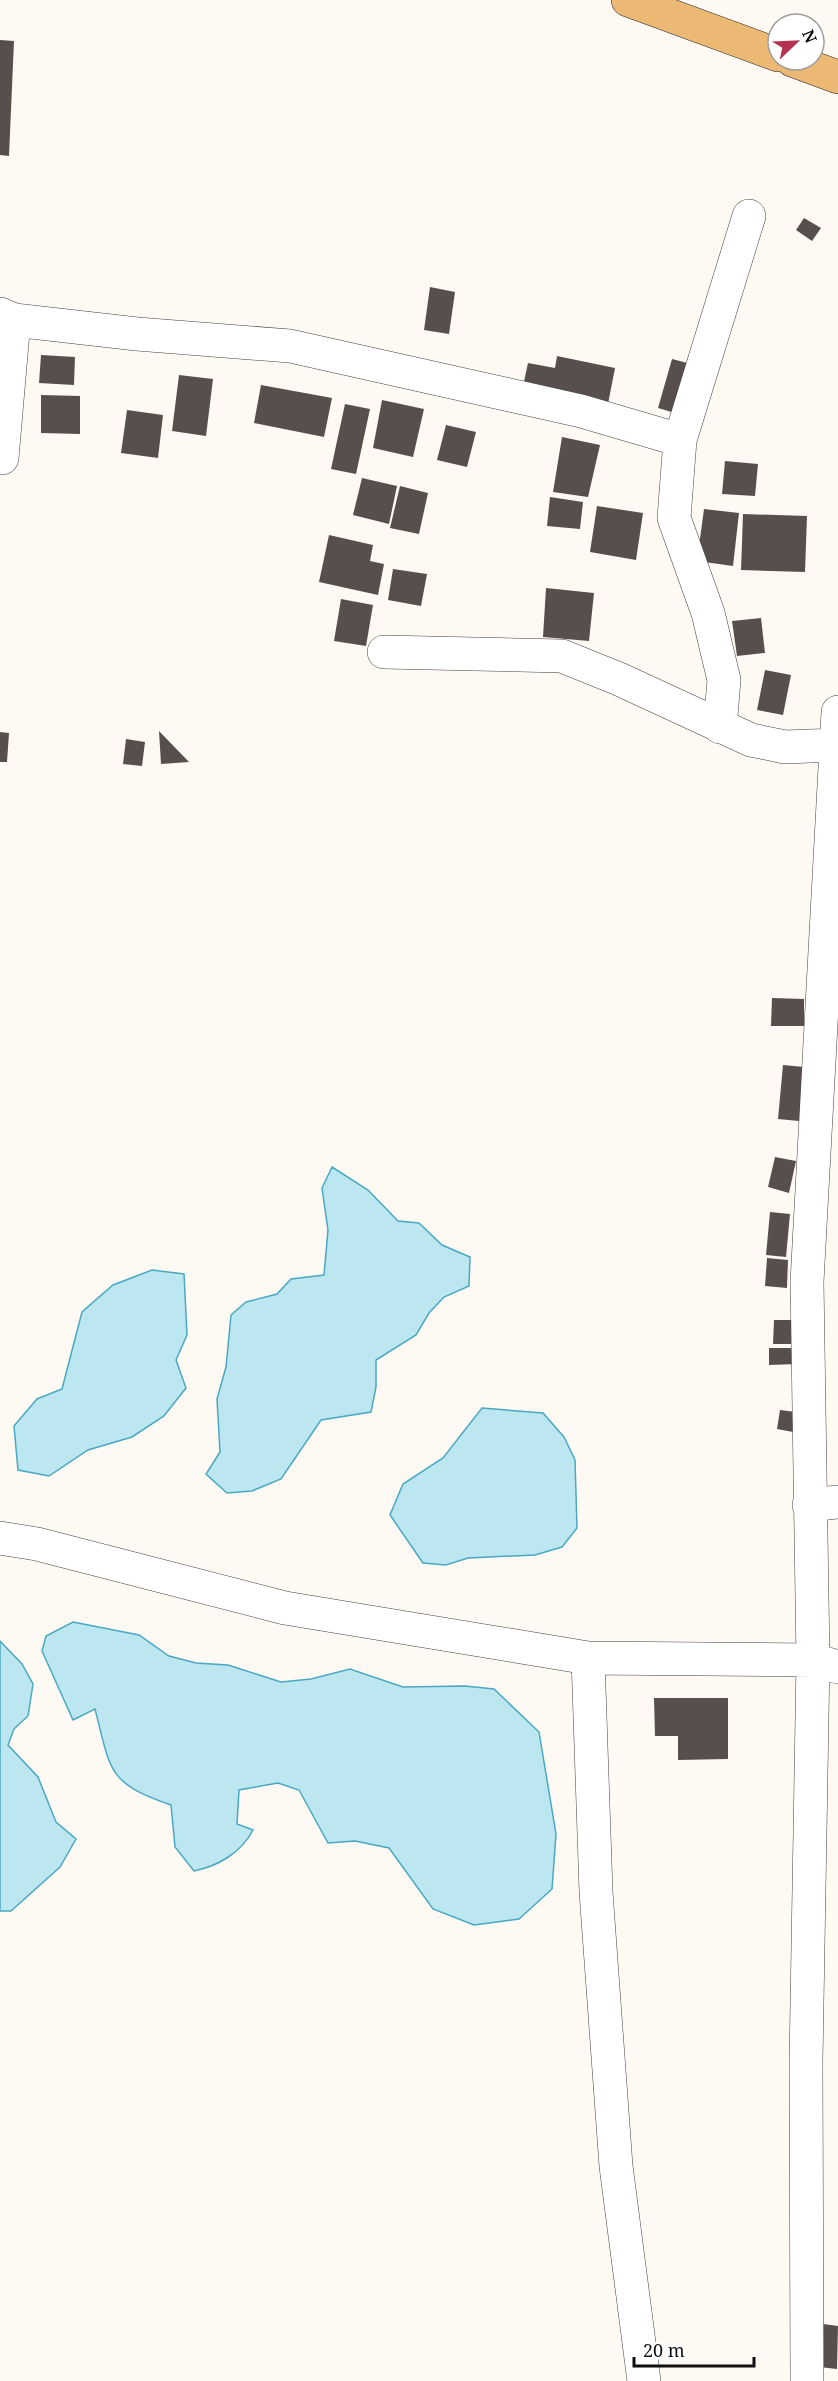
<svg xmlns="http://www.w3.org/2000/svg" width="838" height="2381" font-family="'Noto Serif',serif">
<rect width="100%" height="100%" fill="#fefaf3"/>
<!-- water -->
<path fill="#bce7f1" stroke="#49a8c2" stroke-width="1.5" d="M332,1167L368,1190L398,1221L419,1223L442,1245L470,1257L469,1286L444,1297L429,1313L416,1335L376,1360V1387L371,1412L321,1420L281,1479L252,1491L227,1493L206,1474L220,1452L217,1399L226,1367L231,1315L246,1302L277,1294L291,1279L324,1275L328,1230L322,1188Z
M152,1270L184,1274L187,1335L176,1360L186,1388L164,1416L132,1437L88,1450L49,1476L18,1470L14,1426L37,1399L62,1389L82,1312L113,1285Z
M482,1408L543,1413L564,1437L575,1460L577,1528L562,1547L535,1555L468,1558L446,1565L423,1563L390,1515L403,1484L443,1458Z
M73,1622L139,1635L169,1656L196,1663L228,1665L281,1682L311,1679L350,1669L403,1687L465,1686L494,1689L539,1732L556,1834L552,1889L519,1919L474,1925L433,1909L389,1848L355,1841L328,1843L299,1790L278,1783L239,1790L237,1824L253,1830C241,1853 218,1866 194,1871L175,1847L171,1805C107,1783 111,1771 95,1709L73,1720L42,1651L46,1636Z
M0,1641L22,1664L33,1684L28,1716L14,1729L8,1745L38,1777L56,1822L76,1839L60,1867L11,1911H0Z"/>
<!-- building -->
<path fill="#574f4d" d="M0,40L14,41L9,156L0,155Z
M804,218L821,228L812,241L796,230Z
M430,287L455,292L449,334L424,330Z
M41,355L75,357L74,385L39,383Z
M557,356L615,368L607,409L522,391L528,363L555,368Z
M672,359L699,366L685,416L658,408Z
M179,375L213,379L206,436L172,431Z
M261,385L332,398L324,437L254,423Z
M41,395L80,396V434L41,433Z
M382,400L424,409L413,457L373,448Z
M345,404L370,409L356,474L331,469Z
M127,410L163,415L158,458L121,453Z
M446,425L476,432L467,467L437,460Z
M562,437L600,445L588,497L553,492Z
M725,461L758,464L755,496L722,494Z
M362,478L397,486L389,524L353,515Z
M400,486L428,493L419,534L390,528Z
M550,497L583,502L580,529L547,526Z
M597,506L643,513L636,560L590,552Z
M704,509L739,513L733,566L697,561Z
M743,514L807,516L805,572L741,570Z
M329,535L373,545L370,561L384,564L378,595L319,582Z
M393,569L427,574L421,606L388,600Z
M546,588L594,593L589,641L543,637Z
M341,599L373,605L366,646L334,641Z
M761,618L765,653L737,656L732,621Z
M765,670L791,675L783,715L757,710Z
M159,731L189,762L161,764Z
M0,732L9,733L7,762H0Z
M126,739L145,742L142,766L123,764Z
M772,998L804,999V1026H771Z
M783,1065L804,1067L799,1121L778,1119Z
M775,1157L796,1161L789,1193L768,1187Z
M770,1212L790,1214L786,1257L766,1255Z
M767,1258L788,1260L787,1288L765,1286Z
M774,1320H796V1344H773Z
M769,1348H796V1364L769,1365Z
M780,1410L796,1412L793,1432L777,1429Z
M654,1698H728V1759L678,1760V1736H655Z
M823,2324L838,2326L837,2369L819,2367Z"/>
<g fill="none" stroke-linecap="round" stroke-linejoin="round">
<!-- minor casing -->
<g stroke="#424242" stroke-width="34">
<path id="minor" d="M0,314L14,320L137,334L290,346L581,411L680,440L674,518L708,613L724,680L720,727
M680,440L749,216
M2,458L14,320
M384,652L562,656L619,679L751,740L785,747L835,745
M809,1505L838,1502
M0,1538L37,1544L285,1608L588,1658L813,1660L838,1667
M588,1658L596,1892L616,2166L644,2381
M807,2381L806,2061L813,1660L807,1282L838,712"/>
</g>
<!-- major casing -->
<g stroke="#202020" stroke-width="34">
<path id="major" d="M628,0L778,55
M792,60L838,77"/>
</g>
<!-- minor -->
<use href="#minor" stroke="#fff" stroke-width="33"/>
<!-- major -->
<use href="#major" stroke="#ecb975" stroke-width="33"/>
</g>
<!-- north arrow -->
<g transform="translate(796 42) rotate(67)"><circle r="28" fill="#ffffff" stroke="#9f9f9f" stroke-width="1.5"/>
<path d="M0-4.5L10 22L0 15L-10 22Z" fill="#b43351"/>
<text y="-9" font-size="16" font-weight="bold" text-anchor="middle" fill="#0f0f0f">N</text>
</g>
<!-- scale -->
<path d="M634 2357v9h120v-9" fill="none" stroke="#0f0f0f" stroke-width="3"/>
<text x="643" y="2357" font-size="18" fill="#0f0f0f" stroke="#ffffff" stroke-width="4.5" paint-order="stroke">20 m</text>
</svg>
